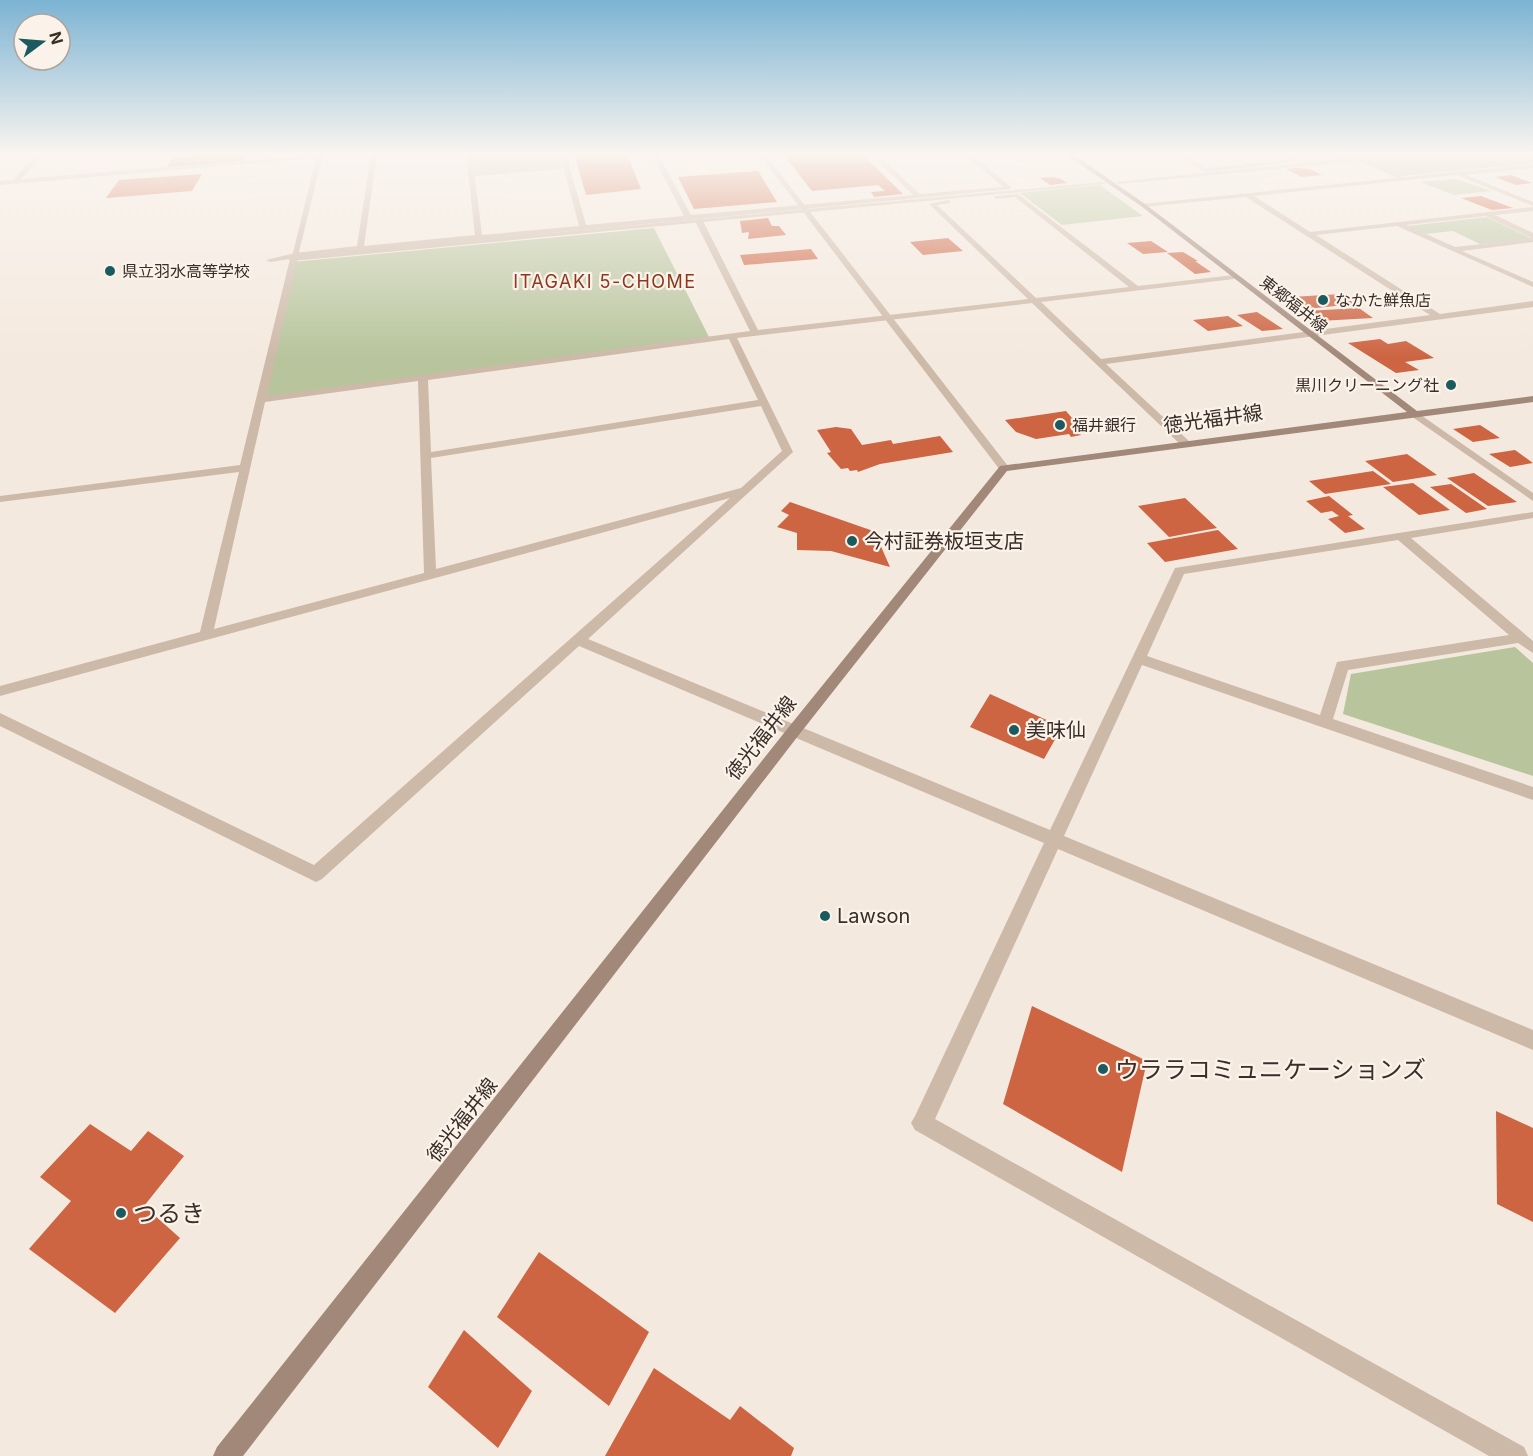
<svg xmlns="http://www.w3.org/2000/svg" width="1533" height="1456" font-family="Inter,'Noto Sans JP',sans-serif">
<rect width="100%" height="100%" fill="#f4e9de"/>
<!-- green -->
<path fill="#b7c49c" d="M472,154H558L562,169L475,176Z
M1350,154H1533V163L1402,176Z
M1456,179L1492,191L1454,195L1420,182Z
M1100,185L1143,216L1062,225L1020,193Z
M1487,217L1533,239L1480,244L1453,231L1425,234L1407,226Z
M654,228L710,339L261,400L292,262Z
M1515,647L1533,663V776L1343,714L1351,674Z"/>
<!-- building -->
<path fill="#cd6442" d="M208,154H246L243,161L167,167L173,157Z
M574,154H627L641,189L586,195Z
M783,154H862L903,194L874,197L871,192L885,191L878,185L812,191Z
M1297,168L1310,169L1322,175L1302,177L1286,169Z
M758,171L777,202L694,209L678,177Z
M202,174L192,191L106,198L119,180Z
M1511,175L1532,183L1516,185L1495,177Z
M1053,177L1061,179L1067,183L1050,185L1040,178Z
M1481,196L1513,208L1492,210L1461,198Z
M768,218L772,226H779L786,235L748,239L749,232L742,233L740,221Z
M948,238L963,251L923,255L910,242Z
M1151,241L1168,252L1143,254L1127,243Z
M811,249L818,259L744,265L740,255Z
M1183,252L1198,261H1195L1211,272L1195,274L1167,253Z
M1341,294L1355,304L1306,309L1291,297Z
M1359,308L1373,318L1319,321L1306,311Z
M1257,312L1283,329L1262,331L1237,315Z
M1228,316L1243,326L1208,331L1193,320Z
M1380,339L1388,344L1406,341L1434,358L1405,362L1419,370L1396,373L1348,343Z
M1066,411L1072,418L1087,416L1099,428L1077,431L1081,435L1071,437L1069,434L1036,439L1016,432L1005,420Z
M1480,425L1500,438L1473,442L1453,429Z
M836,427L851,429L862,445L891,440L893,444L940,436L953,452L880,464L858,472L857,470L850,471L848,468L841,469L827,453L831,452L817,430Z
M1515,450L1533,463L1510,467L1489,454Z
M1407,454L1437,475L1393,482L1365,461Z
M1373,471L1391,484L1325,494L1309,481Z
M1474,473L1517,502L1488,506L1447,478Z
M1413,483L1450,510L1419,515L1383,487Z
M1451,484L1487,509L1466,513L1430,487Z
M1329,496L1353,515L1348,516L1365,529L1345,533L1328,519L1339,516L1332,511L1321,513L1306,501Z
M1185,498L1217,528L1169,537L1138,506Z
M790,502L879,533V542L890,567L831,551L797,550V533L777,527L789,515L781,511Z
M1218,530L1238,549L1165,562L1147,543Z
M990,694L1062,727L1044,759L970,727Z
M1032,1006L1147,1061L1122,1172L1003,1104Z
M1496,1111L1533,1128V1222L1497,1204Z
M90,1124L131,1151L148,1131L184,1156L144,1206L180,1238L115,1313L29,1249L71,1201L40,1177Z
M539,1252L649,1332L609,1406L497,1317Z
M464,1330L532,1391L498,1448L428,1387Z
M654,1368L730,1420L740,1406L794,1448L791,1456H605Z"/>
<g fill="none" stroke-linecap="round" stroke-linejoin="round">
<!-- pedestrian -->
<path fill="#cdb9a8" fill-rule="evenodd" d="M317,154H323L298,256L1103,182L1106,184L292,261L288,259L292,257Z
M1346,154H1353L1404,177L1399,178L1358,161L1119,184L1116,182L1351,158Z"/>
<!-- minor -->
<path fill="#cdb9a8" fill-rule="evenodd" d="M37,154H44L21,179L332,154H362L0,185V181L13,180Z
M371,154H377L364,246L475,235L466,154H472L482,235L579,226L560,154H566L586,225L684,216L652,154H658L691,215L913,195L870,154H877L920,194L1003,187L964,154H971L1011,187V189L699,219L703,221L758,330L1028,299L929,204L949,200L951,203L937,205L1036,298L1129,287L1015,197L996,199L994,196L1018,194L1138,286L1234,275L1238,277L1234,279L1041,302L1101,359L1430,315L1246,197L1143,207L1141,204L1533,164V168L1466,175L1533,202V206L1457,175L1254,196L1310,232L1533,207V211L1495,215L1533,233V242L1462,251L1533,282V287L1397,226L1316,235L1440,314L1533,301V307L1106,364L1190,442V446H1182L1032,303L737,338L793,452L588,639L1050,830L1175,568L1533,512V518L1411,538L1533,641V653L1518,643L1348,670L1333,719L1533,787V800L1142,665L1064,836L1533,1030V1050L1058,849L935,1119L1524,1447L1528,1456H1489L915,1130L911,1123L915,1116L1044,843L579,646L322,879L316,882L0,726V713L314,865L730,498L0,696V686L200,632L239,472L0,502V496L240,465L290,259L270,262L266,260L295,253L357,246ZM1486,216L1532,238L1455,247L1406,225ZM699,219L695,221L750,331L267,396L298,257ZM729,339L758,400L431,452L428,380ZM418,381L424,573L214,629L265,402ZM761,406L782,451L741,488L436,569L431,458ZM1398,540L1509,635L1337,662L1320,715L1147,656L1184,574Z
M1175,154H1183L1206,168L1293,160L1282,154H1291L1303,161L1205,172Z
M1415,411L1533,493V501L1411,416L1410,414Z"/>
<!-- tertiary -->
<path fill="#cdb9a8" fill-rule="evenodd" d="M759,154H765L1008,466V470H1000Z"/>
<!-- secondary -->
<path fill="#a18879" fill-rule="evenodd" d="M1065,154H1073L1145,204L1417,411L1533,396V402L1007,471L798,736L243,1456H213L217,1447L788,728L1000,466L1407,412L1141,206Z"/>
</g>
<!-- sky -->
<linearGradient id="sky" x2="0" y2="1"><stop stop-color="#7cb3d3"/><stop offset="0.43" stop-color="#faf5f0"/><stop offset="1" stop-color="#faf5f0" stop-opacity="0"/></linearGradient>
<rect width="1533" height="358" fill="url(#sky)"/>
<!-- markers -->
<g fill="#1b5a5e" stroke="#fbf3ea" stroke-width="2">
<circle cx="110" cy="271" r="6"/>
<circle cx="1323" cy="300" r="6"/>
<circle cx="1451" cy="385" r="6"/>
<circle cx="1060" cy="425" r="6"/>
<circle cx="852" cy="541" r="6"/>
<circle cx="1014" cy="730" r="6"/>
<circle cx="825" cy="916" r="6"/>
<circle cx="1103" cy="1069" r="6"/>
<circle cx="121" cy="1213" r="6"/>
</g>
<g text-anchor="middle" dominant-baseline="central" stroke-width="4.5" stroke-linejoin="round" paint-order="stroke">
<!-- far-poi labels -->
<g font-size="16" fill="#3a2e29" stroke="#fbf3ea" text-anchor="start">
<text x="122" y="271">県立羽水高等学校</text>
<text x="1335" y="300">なかた鮮魚店</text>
<text x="1439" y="385" text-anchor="end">黒川クリーニング社</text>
<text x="1072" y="425">福井銀行</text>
</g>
<!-- far-street labels -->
<g font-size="16" fill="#3a2e29" stroke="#fbf3ea">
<text transform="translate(1294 304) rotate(38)">東郷福井線</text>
</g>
<!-- far-neighbourhood labels -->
<g font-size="18" letter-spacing="1.5" fill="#8e371c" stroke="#fbf3ea">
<text x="605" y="281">ITAGAKI 5-CHOME</text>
</g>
<!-- street labels -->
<g font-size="20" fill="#3a2e29" stroke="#fbf3ea">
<text transform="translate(1213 419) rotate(-8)">徳光福井線</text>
<text transform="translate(761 738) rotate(-52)">徳光福井線</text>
<text transform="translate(462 1120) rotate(-52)">徳光福井線</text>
</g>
<!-- poi labels -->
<g font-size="20" fill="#3a2e29" stroke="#fbf3ea" text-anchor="start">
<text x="864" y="541">今村証券板垣支店</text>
<text x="1026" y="730">美味仙</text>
<text x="837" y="916">Lawson</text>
</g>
<!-- near-poi labels -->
<g font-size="24" fill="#3a2e29" stroke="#fbf3ea" text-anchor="start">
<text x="1115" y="1069">ウララコミュニケーションズ</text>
<text x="133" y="1213">つるき</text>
</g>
</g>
<!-- north arrow -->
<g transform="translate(42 42) rotate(74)"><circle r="28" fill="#fbf3ea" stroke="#aea49d" stroke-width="1.5"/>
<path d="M0-4.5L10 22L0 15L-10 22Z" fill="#1b5a5e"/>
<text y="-9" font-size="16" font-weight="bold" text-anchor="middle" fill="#3a2e29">N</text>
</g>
</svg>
